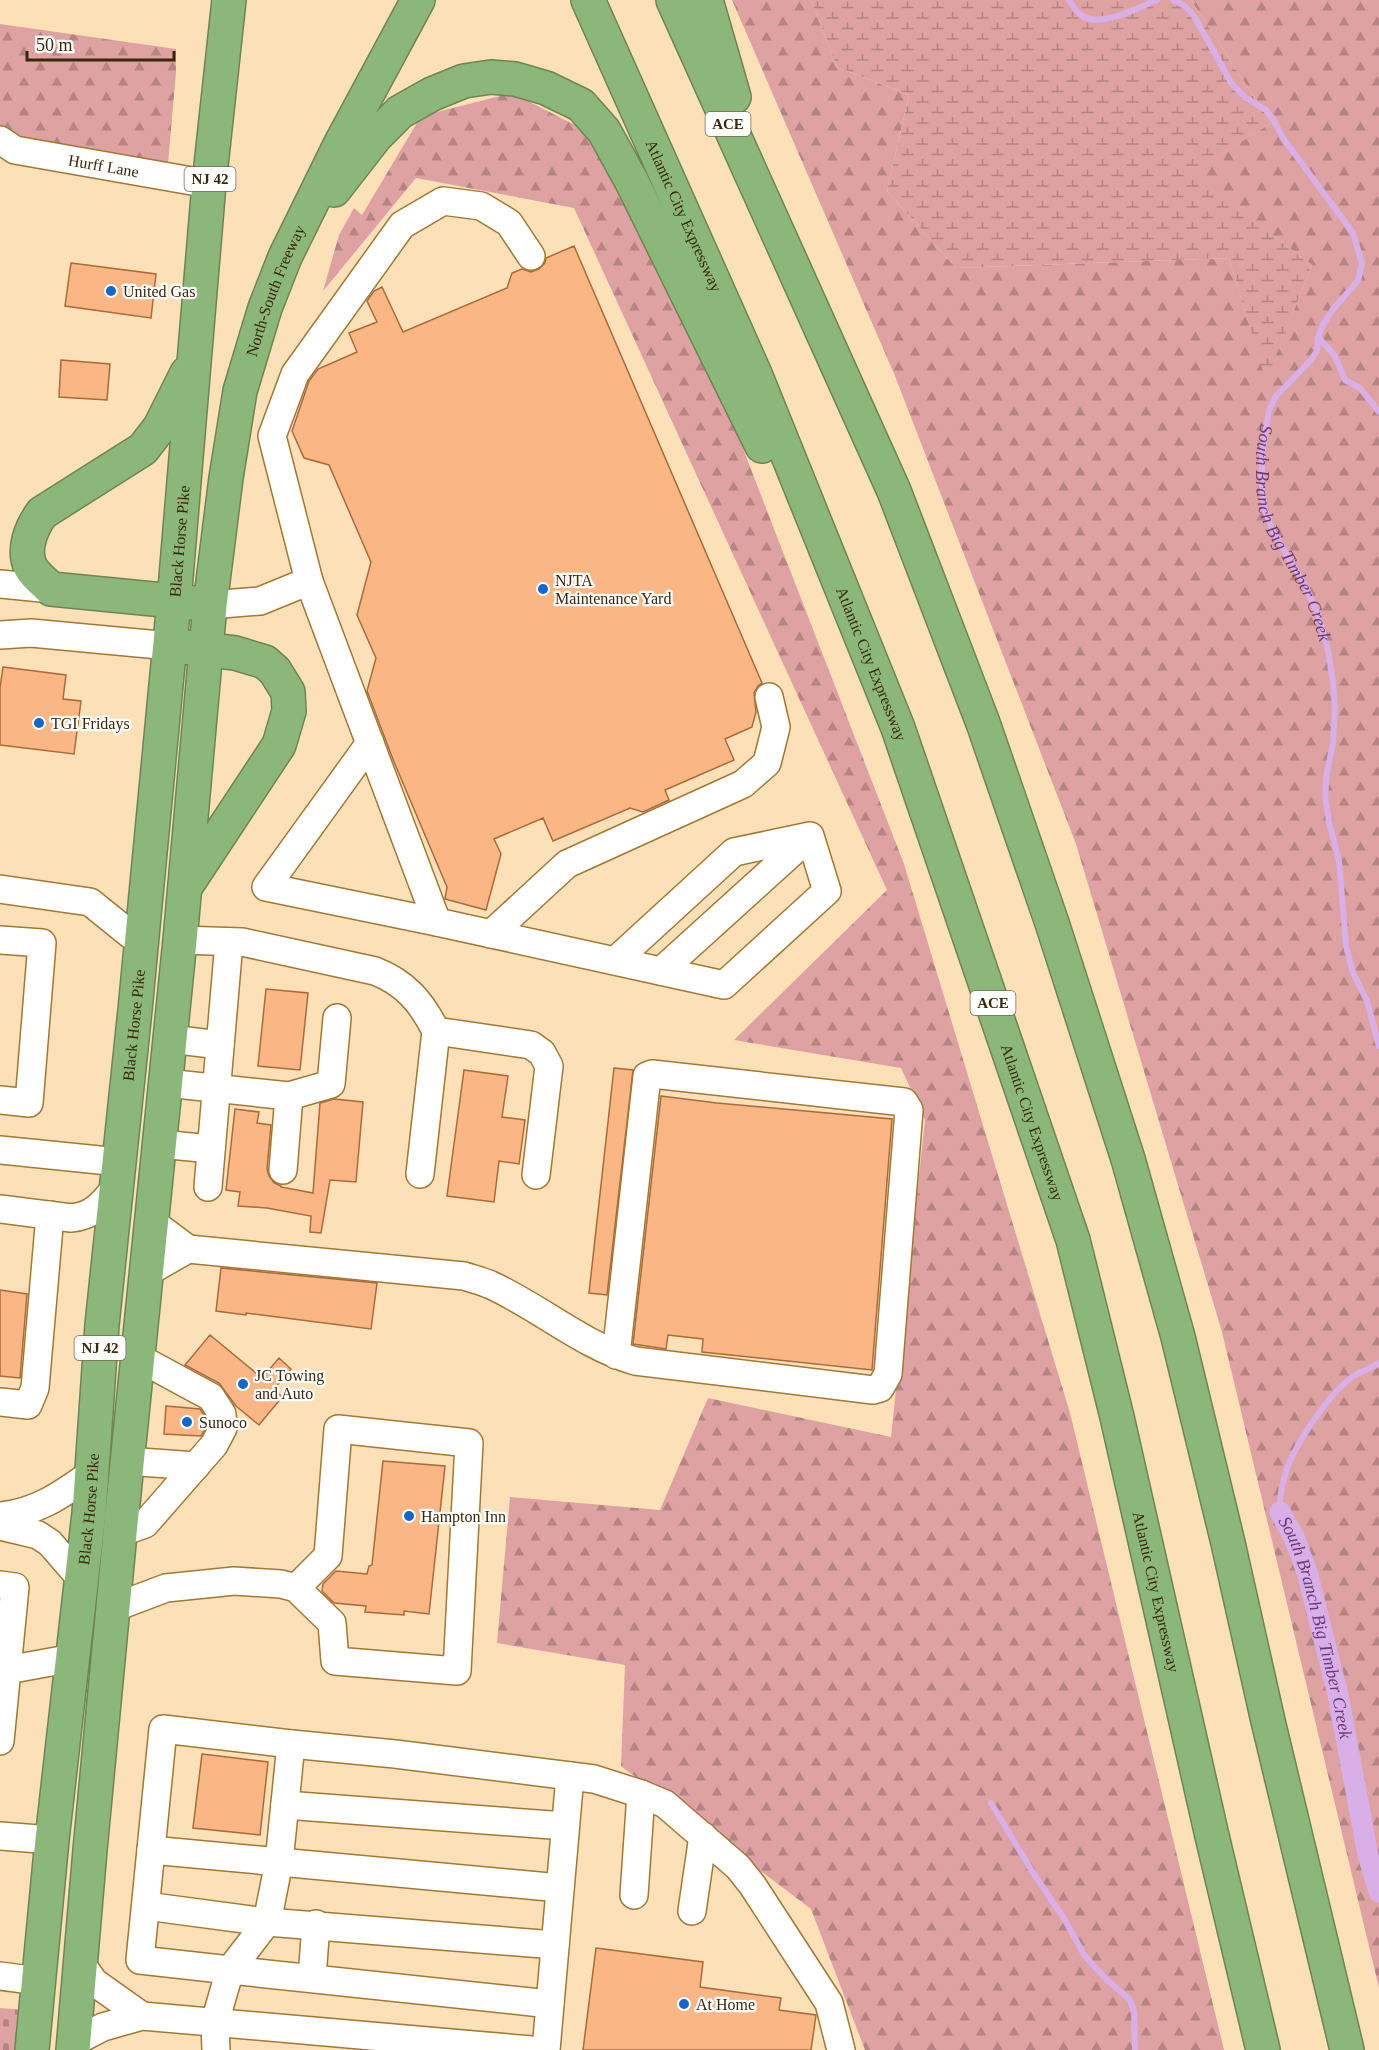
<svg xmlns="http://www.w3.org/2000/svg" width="1379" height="2050" font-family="Georgia,serif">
<defs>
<pattern id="forest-firs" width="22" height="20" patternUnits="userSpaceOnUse" patternTransform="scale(1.5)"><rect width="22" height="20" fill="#dfa2a3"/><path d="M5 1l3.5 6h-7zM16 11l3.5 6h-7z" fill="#b68483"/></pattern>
<pattern id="wetland-marsh" width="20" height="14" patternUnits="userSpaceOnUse" patternTransform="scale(1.5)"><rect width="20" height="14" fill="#dfa2a3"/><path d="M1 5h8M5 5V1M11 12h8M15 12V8" fill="none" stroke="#b68483"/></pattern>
<pattern id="cemetery-stones" width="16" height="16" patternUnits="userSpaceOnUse" patternTransform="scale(1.5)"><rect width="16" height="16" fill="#dfa2a3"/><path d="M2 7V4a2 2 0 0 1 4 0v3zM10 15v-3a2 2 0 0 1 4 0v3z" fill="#b68483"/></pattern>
</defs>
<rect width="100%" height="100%" fill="#fce0b7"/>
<!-- forest -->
<path fill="url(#forest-firs)" d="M732,0H811L837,67L909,95L887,191L956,268L1229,258L1266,379L1312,265L1190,174L1271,123L1191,0H1379V1988L1222,1332L1076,844L895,376Z
M0,24L176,49V73L168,163L0,134Z
M512,93L585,130L598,117L740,441L904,864L1070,1413L1224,2050H865L811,1909L621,1766L625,1665L497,1643L510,1497L660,1510L708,1398L891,1437L925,1120L901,1068L734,1040L887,890L574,208L416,178L323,291L339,235L354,208L362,215L421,116Z"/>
<!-- wetland -->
<path fill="url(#wetland-marsh)" d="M811,0H1191L1271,123L1191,174L1312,265L1266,381L1229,258L956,268L887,191L909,95L837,67Z"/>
<!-- cemetery -->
<path fill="url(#cemetery-stones)" d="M0,2008L35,2011L32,2050H0Z"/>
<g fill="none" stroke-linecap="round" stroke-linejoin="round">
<!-- stream -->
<g stroke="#d8b0e7" stroke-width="6">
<path d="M1069,0C1073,6 1078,14 1084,17C1103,27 1139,7 1157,0"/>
<path id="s1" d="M1173,0L1185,6L1194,16L1232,84L1246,98L1266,110L1273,119L1283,138L1353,233L1362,263L1358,281L1333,309L1323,325L1318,337L1317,351L1311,360L1276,396L1269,410L1262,455V486L1265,511L1273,531L1307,589L1318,615L1328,650L1333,682L1335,709L1333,743L1327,772L1325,796L1329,822L1339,861L1346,946L1353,973L1367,1001L1379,1046"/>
<path d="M1318,337L1335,356L1345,380L1360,388L1379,412"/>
<path d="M1280,1512C1279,1493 1285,1469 1294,1453C1305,1431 1334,1388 1354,1376C1362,1371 1371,1368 1379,1363"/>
<path d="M991,1803L1032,1871L1065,1920L1084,1955L1105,1978L1130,2000L1134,2011L1135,2050"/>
</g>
<!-- canal -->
<path stroke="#d8b0e7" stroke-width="21" id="s2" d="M1280,1512L1294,1537L1307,1572L1338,1695L1368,1855L1379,1892"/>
</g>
<!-- building -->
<path fill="#fab785" stroke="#a96b3a" stroke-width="1.5" d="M574,246L762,683L758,686L754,693L756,712L752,727L725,739L734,760L665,790L669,800L643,812L630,808L553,841L543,818L494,839L501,854L486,910L445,899L447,887L394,762L367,691L376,658L357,615L371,562L329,465L304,458L292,431L309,381L318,369L357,352L349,333L377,322L367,301L374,291L382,287L403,332L507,288L512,273L522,269L531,272L539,269L545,263L546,258Z
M71,263L156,274L151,318L65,306Z
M61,360L110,364L107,400L59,397Z
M3,667L66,675L63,699L81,701L74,754L0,745V688Z
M266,989L308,993L300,1070L258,1066Z
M614,1068L633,1070L607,1295L589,1293Z
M464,1070L508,1076L502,1117L525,1120L519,1164L499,1161L494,1202L447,1196Z
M661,1096L717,1103L892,1119L872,1370L702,1352L703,1339L668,1335L666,1349L633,1344Z
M334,1099L363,1102L356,1182L330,1180L321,1233L310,1232L311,1216L267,1208L238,1206L240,1192L226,1190L235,1109L259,1112L257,1123L271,1125L267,1169L269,1176L274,1183L281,1186V1187L313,1193L320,1103Z
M221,1268L377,1283L371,1329L246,1313V1315L216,1311Z
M0,1290L27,1294L20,1378L0,1376Z
M210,1335L262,1378L279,1358L291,1369L274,1389L282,1397L259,1425L236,1406L219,1383L185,1365Z
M166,1406L200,1409L207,1419V1425L201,1436L164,1434Z
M383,1461L445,1466L429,1614L404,1611V1615L365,1612L366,1606L334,1603L322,1591L323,1584L336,1571L367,1574L369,1566L372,1565Z
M202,1754L268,1762L260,1835L193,1828Z
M596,1948L703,1962L700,1987L781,1998L779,2010L816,2015L811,2050H583Z"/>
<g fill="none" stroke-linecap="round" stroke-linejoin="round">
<!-- minor casing -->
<g stroke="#a37832" stroke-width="30">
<g id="minor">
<path id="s3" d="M0,140L15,150L209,184"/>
<path d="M309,581L272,436L295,374L402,225L443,201L481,206L509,223L531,256"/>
<path d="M0,584L51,589"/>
<path d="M210,605L260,601L309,581L437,922L724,985L827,891L810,836L734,852L615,961"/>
<path d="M0,635L31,633L170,646"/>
<path d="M370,743L266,887L437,922"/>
<path d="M0,889L90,902L141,943"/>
<path d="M491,934L567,864L743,784L767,763L776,727L769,697"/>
<path d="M0,940L42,943L29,1103L0,1100"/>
<path d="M180,940L242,942L375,971C406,983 422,1003 436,1031L420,1174"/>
<path d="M661,971L809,837"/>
<path d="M436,1031L531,1045L542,1053L549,1066L536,1175"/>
<path d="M170,1039L220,1045"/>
<path d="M166,1083L289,1096L331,1084L337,1018"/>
<path d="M160,1144L211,1149"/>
<path d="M0,1150L119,1162"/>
<path d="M283,1170L289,1096"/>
<path d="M208,1187L229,942"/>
<path d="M0,1209L71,1218C94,1216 103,1203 117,1186"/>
<path d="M188,1249L464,1276C473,1279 482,1281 491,1285C541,1308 582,1345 635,1361L873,1390L880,1388L888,1374L909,1110L904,1102L652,1074L647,1076L616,1355"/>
<path d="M146,1273L188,1249L152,1222"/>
<path d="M0,1402L28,1405L35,1388L50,1215"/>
<path d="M126,1461L196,1466"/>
<path d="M0,1516C36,1513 63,1494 92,1473"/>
<path d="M0,1526L38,1535L50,1543L82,1580"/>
<path d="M120,1533L145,1524L214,1445L223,1428L222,1414L211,1397L137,1357"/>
<path d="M0,1585L15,1587L0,1741"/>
<path d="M113,1608L166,1588L234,1581L281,1584L296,1588L332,1623L335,1661L457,1671L469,1443L338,1429L328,1556L296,1588"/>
<path d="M7,1670L73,1658"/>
<path d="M291,1744L279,1862L267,1922L230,1970L550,2004"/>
<path d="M285,1805L565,1826"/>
<path d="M0,1836L52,1840"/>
<path d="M151,1850L560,1888"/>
<path d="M634,1895L641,1794"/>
<path d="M146,1906L267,1922L555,1945"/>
<path d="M692,1911L703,1836"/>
<path d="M81,1963L94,1982L142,2016"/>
<path d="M0,1976L38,1981"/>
<path d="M312,1978L316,1924"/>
<path d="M74,2042L103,2027L142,2016L531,2050"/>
<path d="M216,2050L215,2022L230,1970L140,1960L163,1729L291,1744L395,1754L594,1779L641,1794L665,1804L738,1867L753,1886L829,2003L841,2050"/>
<path d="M546,2050L570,1776"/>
</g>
</g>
<!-- highway casing -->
<g stroke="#6e8553" stroke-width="36">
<g id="highway">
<path id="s4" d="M588,0L755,374L898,728L1073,1240L1117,1417L1212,1836L1263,2050"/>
<path d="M673,0L894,491L983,723L1052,923L1128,1159L1178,1337L1228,1543L1268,1721L1347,2050"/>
<path d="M706,0L734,97"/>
<path d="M334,190L376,136L400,112L432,94L464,81L491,77L515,79L546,88L581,105L604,131L632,182L762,446"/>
<path d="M187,373L160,427L143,449L42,513C31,528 22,550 31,568C35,575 45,583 51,589L194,603"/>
<path d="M184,647L235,653L265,662L275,671L288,692L289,711L279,745L186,886"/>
<path id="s5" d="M32,2050L52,1840L89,1513L102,1325L135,1010L174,601L209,184L229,0"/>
<path id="s6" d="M73,2050L90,1850L120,1533L180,940L210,605L226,478L240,391L265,308L285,257L341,143L418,0"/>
</g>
</g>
<!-- minor -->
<use href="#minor" stroke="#fff" stroke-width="27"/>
<!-- highway -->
<use href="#highway" stroke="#8bb77a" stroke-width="33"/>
</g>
<!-- markers -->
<g fill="#0f67d0" stroke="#fff" stroke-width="2">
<circle cx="111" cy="291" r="6"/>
<circle cx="543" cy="589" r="6"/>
<circle cx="39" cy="723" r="6"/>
<circle cx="243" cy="1384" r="6"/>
<circle cx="187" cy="1422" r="6"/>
<circle cx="409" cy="1516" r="6"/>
<circle cx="684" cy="2004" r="6"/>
</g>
<g text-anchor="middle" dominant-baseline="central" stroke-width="4.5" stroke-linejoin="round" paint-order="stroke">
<!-- shield labels -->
<g fill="#fff" stroke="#746854" stroke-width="1.5">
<rect x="705.5" y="112" width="45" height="24" rx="4.5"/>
<rect x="184.5" y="167" width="51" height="24" rx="4.5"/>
<rect x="970.5" y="991" width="45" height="24" rx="4.5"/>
<rect x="74.5" y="1336" width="51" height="24" rx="4.5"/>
</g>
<g font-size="15" font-weight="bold" fill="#39280a">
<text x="728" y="124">ACE</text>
<text x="210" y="179">NJ 42</text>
<text x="993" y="1003">ACE</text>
<text x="100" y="1348">NJ 42</text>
</g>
<!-- street labels -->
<g font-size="16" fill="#39280a" stroke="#fff">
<text stroke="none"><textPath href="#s3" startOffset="108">Hurff Lane</textPath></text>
<text stroke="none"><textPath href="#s4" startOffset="236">Atlantic City Expressway</textPath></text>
<text stroke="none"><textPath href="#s6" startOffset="1774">North-South Freeway</textPath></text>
<text stroke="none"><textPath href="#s5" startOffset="1516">Black Horse Pike</textPath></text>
<text stroke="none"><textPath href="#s4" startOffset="722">Atlantic City Expressway</textPath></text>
<text stroke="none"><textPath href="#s5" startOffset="1030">Black Horse Pike</textPath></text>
<text stroke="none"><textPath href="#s4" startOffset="1208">Atlantic City Expressway</textPath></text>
<text stroke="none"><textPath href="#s5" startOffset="544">Black Horse Pike</textPath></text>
<text stroke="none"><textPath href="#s4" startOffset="1694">Atlantic City Expressway</textPath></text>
</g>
<!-- poi labels -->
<g font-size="16" fill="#39280a" stroke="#fff" text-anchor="start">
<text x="123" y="291">United Gas</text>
<text x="555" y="580">NJTA<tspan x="555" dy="18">Maintenance Yard</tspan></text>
<text x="51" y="723">TGI Fridays</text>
<text x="255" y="1375">JC Towing<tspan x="255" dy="18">and Auto</tspan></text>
<text x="199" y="1422">Sunoco</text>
<text x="421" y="1516">Hampton Inn</text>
<text x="696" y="2004">At Home</text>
</g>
<!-- water labels -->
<g font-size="18" font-style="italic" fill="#6b3a7c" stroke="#fff">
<text stroke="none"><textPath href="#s1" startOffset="639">South Branch Big Timber Creek</textPath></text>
<text stroke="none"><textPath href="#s2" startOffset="122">South Branch Big Timber Creek</textPath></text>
</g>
</g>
<!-- scale -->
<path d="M27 51v9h147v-9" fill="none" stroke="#39280a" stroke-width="3"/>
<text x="36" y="51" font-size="18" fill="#39280a" stroke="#ffffff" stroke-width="4.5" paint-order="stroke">50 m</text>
</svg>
